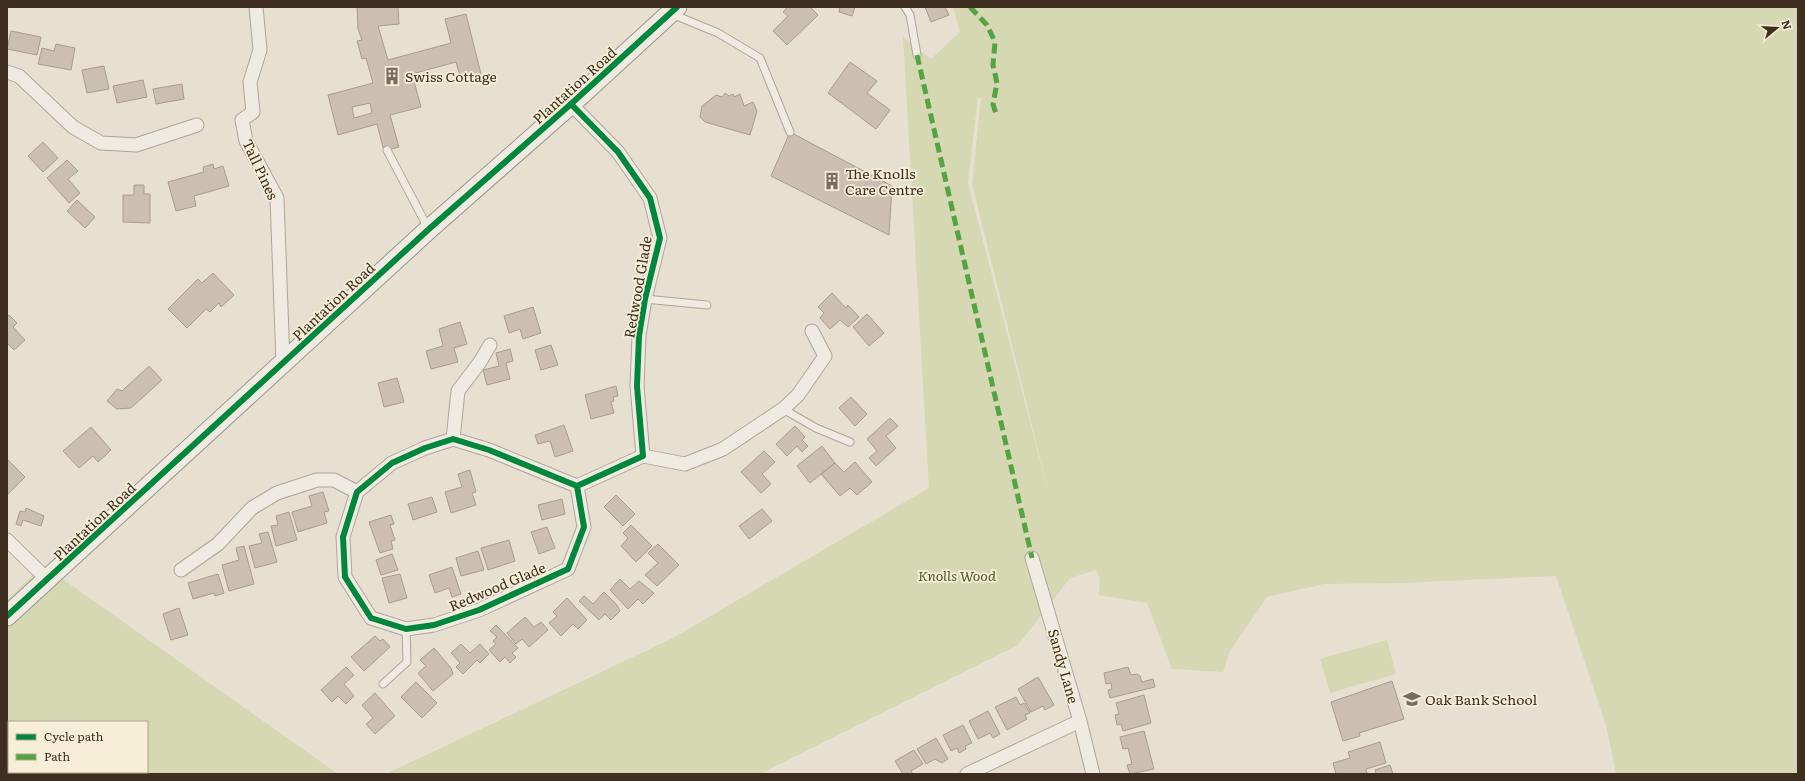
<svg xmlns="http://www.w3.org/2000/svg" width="1805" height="781" font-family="Literata,serif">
<rect width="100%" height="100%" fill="#e7e0d1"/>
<!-- green -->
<path fill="#d6d7b3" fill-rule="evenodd" d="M953,7H1798V774H1616L1606,725L1556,576L1403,583L1324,584L1267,597L1230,651L1223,672L1172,669L1147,603L1099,595L1100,579L1096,570L1070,578L1018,645L760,774H386L673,638L929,488L903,37L931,59L960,32ZM978,97L981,98L972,184L1053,510L968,183Z
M43,565L338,774H7V600ZM9,722H147V772H9Z
M1387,640L1396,674L1330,693L1320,659Z"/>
<!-- building -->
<path fill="#cbbfb2" stroke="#a89c90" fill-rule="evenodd" d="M357,7H398L399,24L378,26L388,60L451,43L445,19L466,14L481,74L461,79L456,62L412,74L421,107L390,115L399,147L384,151L377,124L338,135L328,95L373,83L366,58L362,59L357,41L362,40L358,29ZM370,103L372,113L354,118L352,107Z
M788,7H810L818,15L787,45L773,31L788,16L783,12Z
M840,7H855L852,16L839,12Z
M925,7H945L949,15L931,22Z
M11,31L41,37L37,55L7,49Z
M56,44L75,48L71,70L38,64L42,48L54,51Z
M850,62L877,81L867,93L890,110L876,129L828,93Z
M104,66L109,89L87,93L82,70Z
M143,80L147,97L117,103L113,86Z
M182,84L184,99L156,104L153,89Z
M725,93L729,96L733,94L734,97L740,94L744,106L753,102L757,111L750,135L705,122L700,117L702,106L716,95L722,97Z
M790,132L892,186L889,235L771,176Z
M43,142L58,158L43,172L28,156Z
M67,160L78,171L68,179L80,193L69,203L47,178Z
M213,164L214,169L223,166L229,186L194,196L196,206L176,211L168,182L204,172L203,167Z
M134,185H144V194H150V223L123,222V195H134Z
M77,200L95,217L85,228L67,211Z
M213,273L234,295L221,307L219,303L210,312L206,309L187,328L168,309L198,279L202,283Z
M832,293L846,308L848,305L859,317L848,327L840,320L830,329L820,318L824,313L818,307Z
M533,307L541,333L523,339L520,329L509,333L504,316Z
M867,314L884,333L869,346L853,327Z
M9,315L17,323L13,327L25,340L14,350L8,344L7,345V317Z
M460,322L467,344L454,348L458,362L431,369L426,351L443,346L439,329Z
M551,345L558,365L541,370L535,350Z
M510,349L513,361L506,363L510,379L487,385L483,370L499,366L496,353Z
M149,366L162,380L131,408L117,409L107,401L117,389L122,391Z
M397,378L404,402L384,407L378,383Z
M616,386L618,396L613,397L614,401L611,402L614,413L591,419L585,395Z
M851,397L867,414L855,426L839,408Z
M890,418L898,426L886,436L896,448L876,466L869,458L877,451L867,439Z
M564,425L573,451L555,457L550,441L538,444L535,435Z
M795,426L805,437L802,440L808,446L802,452L797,446L787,456L776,444Z
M91,427L111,450L98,462L93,456L79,468L63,451Z
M822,446L835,463L810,483L797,466Z
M764,451L775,462L762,474L771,484L761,493L741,472Z
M7,459L25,477L7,495Z
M855,462L872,482L857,495L850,488L840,496L821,474L835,463L844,472Z
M470,470L476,492L472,493L476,505L451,513L445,492L462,487L458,474Z
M323,492L329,511L324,512L327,523L298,532L292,512L312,506L309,496Z
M616,495L635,514L623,526L604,507Z
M432,497L437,512L413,520L408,504Z
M562,499L565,514L542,520L538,505Z
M26,508L44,516L41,526L23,520L21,526L16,524L20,511L25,512Z
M762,509L772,521L749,539L739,526Z
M289,512L297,540L276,546L271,526L278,525L276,516Z
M391,515L394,524L390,525L395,540L391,541L393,549L380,553L369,522Z
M631,525L652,546L636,562L621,546L628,538L623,533Z
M547,527L555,548L539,554L531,532Z
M268,532L277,562L255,568L249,546L262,543L259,534Z
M509,540L515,561L488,570L481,548Z
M658,544L679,565L657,586L645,575L658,563L648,553Z
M244,546L254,584L229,591L222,565L239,560L236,548Z
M478,551L484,570L461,576L456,558Z
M392,554L398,570L381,575L376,560Z
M452,567L461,594L452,597L449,588L435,593L429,575Z
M218,574L224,593L215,596L214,593L193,599L188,583Z
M400,574L407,598L389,603L382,578Z
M620,579L630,589L639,581L654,593L643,604L638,599L628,609L610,590Z
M604,592L617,605L620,611L611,620L605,614L599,620L579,601L584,596L593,604Z
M567,598L587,620L578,629L573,624L561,636L549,623L557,616L553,612Z
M179,608L188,635L171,640L163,614Z
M525,617L534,627L541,622L548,630L529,647L522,639L516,644L507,633Z
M496,625L518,648L512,653L516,657L510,663L505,657L500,662L489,650L496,644L493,641L497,637L490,631Z
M375,636L380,641L383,639L390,647L364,671L351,657Z
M461,644L470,653L480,644L489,654L480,663L477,660L463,674L456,667L460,663L451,653Z
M434,648L451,668L453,674L433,691L418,673L426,666L420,660Z
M346,667L354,675L344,684L354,696L346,704L338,696L332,702L321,690Z
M1128,667L1131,675L1137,674L1140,676L1142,682L1153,679L1155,687L1110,698L1108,690L1112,689L1111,683L1106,684L1104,673Z
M1038,677L1054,705L1045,710L1043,706L1031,712L1018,689Z
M1392,681L1404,719L1359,733L1360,736L1343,741L1331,702Z
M416,682L437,703L422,718L401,697Z
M375,693L395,716L375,734L366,724L373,718L362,705Z
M1144,695L1151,723L1123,731L1121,724L1117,725L1115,715L1119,714L1116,703Z
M1016,697L1020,705L1024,703L1030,713L1025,715L1027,719L1007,730L995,707Z
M988,711L1000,734L993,738L990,733L978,739L969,721Z
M963,725L972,743L965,746L966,749L959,753L957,748L951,751L943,735Z
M1144,731L1154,769L1130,774L1127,765L1132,764L1128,748L1123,749L1120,737Z
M936,738L948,759L942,763L935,759L926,764L917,749Z
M1380,742L1386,763L1366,769L1367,773L1370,774H1336L1333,763L1350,758L1348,752Z
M914,750L923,764L911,771L913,774H903L895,761Z
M1390,765L1393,774H1376L1375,770Z"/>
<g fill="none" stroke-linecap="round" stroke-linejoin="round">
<!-- lane casing -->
<g stroke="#ada599" stroke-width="9">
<path id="lane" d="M905,7L910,15L917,55
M672,14L718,33L760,58L790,132
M387,150L428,228
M645,299L707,305
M783,409L816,428L850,442
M383,684L407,662L406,629"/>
</g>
<!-- street casing -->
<g stroke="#ada599" stroke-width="15">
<path id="street" d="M256,7L260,50L250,82L253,112L242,120L246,141L277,198L283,363
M7,72L19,76L73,127L101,143L136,145L197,125
M571,104L618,152L650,198L660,238L645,299L639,336L637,386L643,456L577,486L584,527L568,569L479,610L434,625L406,629L371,618L345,577L343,537L357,492L392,463L425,448L453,439L489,450L577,486
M453,439L458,391L480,362L490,345
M643,456L685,464L723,449L783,409L798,395L825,356L812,331
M7,540L48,580
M1032,558L1080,721L1093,774
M181,570L218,544L252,508L277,493L317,480H334L357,492
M967,774L1080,721"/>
</g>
<!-- secondary casing -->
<g stroke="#9c958a" stroke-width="21">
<path id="secondary" d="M7,616L429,229L571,104L677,7"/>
</g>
<!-- lane -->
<use href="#lane" stroke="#efebe3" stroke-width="7"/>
<!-- street -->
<use href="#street" stroke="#efebe3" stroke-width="13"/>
<!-- secondary -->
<use href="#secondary" stroke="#efebe3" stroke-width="19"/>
<!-- quiet -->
<path stroke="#54a441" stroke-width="5" stroke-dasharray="10 5" stroke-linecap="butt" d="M970,7L987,25L995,42L993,65L997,83L993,104L997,117
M917,55L1032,558"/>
<!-- cycleway casing -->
<g stroke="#f7eed8" stroke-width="8">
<path id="cycleway" d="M571,104L618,152L650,198L660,238L645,299L639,336L637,386L643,456L577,486L584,527L568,569L479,610L434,625L406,629L371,618L345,577L343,537L357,492L392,463L425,448L453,439L489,450L577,486
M7,616L429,229L571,104L677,7"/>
</g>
<!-- cycleway -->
<use href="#cycleway" stroke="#00873e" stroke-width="6"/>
</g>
<!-- icons -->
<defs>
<g id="building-bare" transform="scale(1.38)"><path d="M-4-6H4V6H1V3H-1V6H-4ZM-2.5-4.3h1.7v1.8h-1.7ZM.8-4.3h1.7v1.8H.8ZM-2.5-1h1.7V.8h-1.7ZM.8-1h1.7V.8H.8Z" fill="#786c5e" stroke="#f7eed8" stroke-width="2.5" paint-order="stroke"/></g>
<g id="school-bare" transform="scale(1.38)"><path d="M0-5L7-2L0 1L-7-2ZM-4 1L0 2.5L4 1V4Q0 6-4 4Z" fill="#786c5e" stroke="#f7eed8" stroke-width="2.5" paint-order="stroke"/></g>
</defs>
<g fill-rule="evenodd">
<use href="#building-bare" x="392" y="76"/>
<use href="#building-bare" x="832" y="181"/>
<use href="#school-bare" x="1412" y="699"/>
</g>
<g text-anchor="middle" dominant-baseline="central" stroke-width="3.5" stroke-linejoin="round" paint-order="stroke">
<!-- poi labels -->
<g font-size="14" fill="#3d2e20" stroke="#f7eed8" text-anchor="start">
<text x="405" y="76">Swiss Cottage</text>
<text x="845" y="173">The Knolls<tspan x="845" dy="16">Care Centre</tspan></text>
<text x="1425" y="699">Oak Bank School</text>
</g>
<!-- street labels -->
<g font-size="14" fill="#3d2e20" stroke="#f7eed8">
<text transform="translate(574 85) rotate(-42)">Plantation Road</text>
<text transform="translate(261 169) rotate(65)">Tall Pines</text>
<text transform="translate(637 287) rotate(-80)">Redwood Glade</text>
<text transform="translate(333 301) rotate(-43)">Plantation Road</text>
<text transform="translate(94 521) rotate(-43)">Plantation Road</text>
<text transform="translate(497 586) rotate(-23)">Redwood Glade</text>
<text transform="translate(1064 666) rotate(74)">Sandy Lane</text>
</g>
<!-- park labels -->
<g font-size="14" font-style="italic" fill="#4d5a26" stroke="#f7eed8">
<text x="957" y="575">Knolls Wood</text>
</g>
</g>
<!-- border -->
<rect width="1805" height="781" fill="none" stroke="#3d2e20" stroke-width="16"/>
<!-- legend -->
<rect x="8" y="721" width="140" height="52" fill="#f7eed8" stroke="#ada18e"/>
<rect x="16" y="734" width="20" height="6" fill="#00873e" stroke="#ada18e"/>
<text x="44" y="741" font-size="12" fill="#3d2e20">Cycle path</text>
<rect x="16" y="754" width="20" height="6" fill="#54a441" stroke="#ada18e"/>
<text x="44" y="761" font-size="12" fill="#3d2e20">Path</text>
<!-- north arrow -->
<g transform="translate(1777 28) rotate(72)" stroke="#f7eed8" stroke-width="3" paint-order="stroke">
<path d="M0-3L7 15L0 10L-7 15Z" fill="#3d2e20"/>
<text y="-6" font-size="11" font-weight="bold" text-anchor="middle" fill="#3d2e20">N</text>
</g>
</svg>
